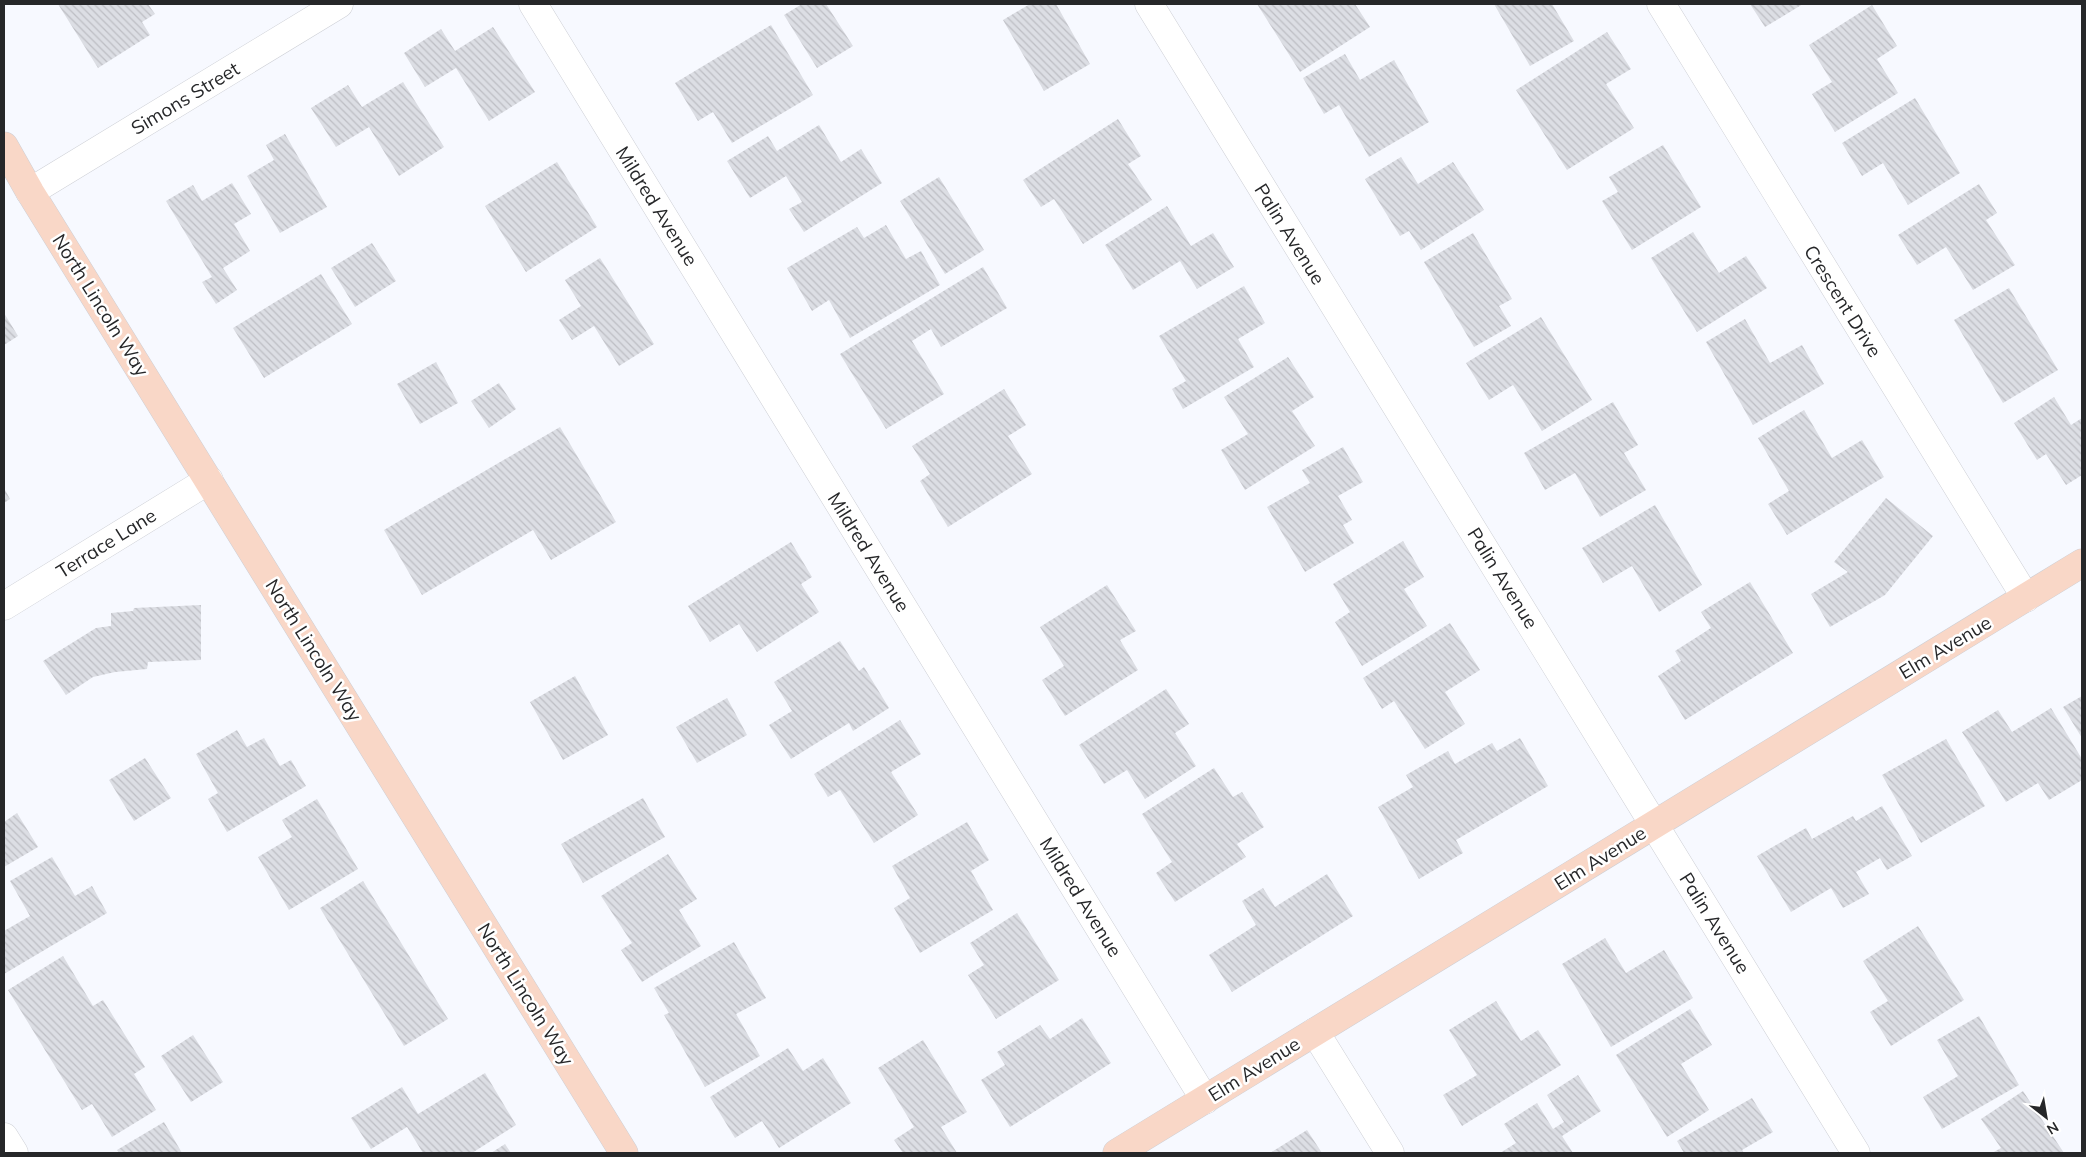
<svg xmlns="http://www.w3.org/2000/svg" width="2086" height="1157" font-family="Mulish,sans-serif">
<defs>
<pattern id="building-back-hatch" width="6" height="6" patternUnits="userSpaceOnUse" patternTransform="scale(1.25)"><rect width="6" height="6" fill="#dcdee4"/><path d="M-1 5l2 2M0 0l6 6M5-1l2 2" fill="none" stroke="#bdbec4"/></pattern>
</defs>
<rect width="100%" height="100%" fill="#f7f9ff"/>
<!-- building -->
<path fill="url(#building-back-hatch)" d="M58,4H148L155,14L142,22L150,35L98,68Z
M802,4H826L853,46L817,68L784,15Z
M1030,4H1056L1090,64L1044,91L1003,20Z
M1257,4H1355L1370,27L1300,72Z
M1494,4H1552L1574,41L1530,66Z
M1750,4H1803L1765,27Z
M1872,5L1897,46L1877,59L1898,93L1835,132L1812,94L1832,82L1809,45Z
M771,25L813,95L732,143L713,112L698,121L675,83Z
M493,27L535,92L489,121L456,68L425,87L404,53L441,29L455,51Z
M1607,32L1631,69L1606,84L1634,128L1567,170L1516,90Z
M1345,54L1360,80L1394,60L1429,122L1369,157L1339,105L1324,114L1303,78Z
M403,82L444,147L399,176L369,127L336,147L311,108L348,85L362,107Z
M1915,98L1960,173L1908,205L1883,163L1862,176L1842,143Z
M1118,119L1141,156L1128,164L1152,200L1083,244L1054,199L1041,207L1023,180Z
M819,125L841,162L861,149L882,183L804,232L789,209L802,202L786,176L750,198L727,161L768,136L777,151Z
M285,134L327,207L280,233L247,176L274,160L266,145Z
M1663,145L1701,207L1632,250L1602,201L1618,192L1609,177Z
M1401,157L1418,184L1453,162L1484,210L1421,250L1409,231L1400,236L1365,179Z
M557,162L597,227L526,272L485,206Z
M939,177L984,250L945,274L900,201Z
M232,183L251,214L234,224L250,251L223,268L237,290L216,304L202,282L212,277L166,201L193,185L202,201Z
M1979,184L1997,213L1986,220L2015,265L1973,290L1946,247L1917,265L1898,235Z
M1167,206L1191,246L1213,233L1234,267L1197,289L1180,261L1133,290L1105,245Z
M886,225L906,259L921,251L940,285L850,338L829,300L812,311L787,268L857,227L864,238Z
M1693,232L1719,273L1746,256L1767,288L1697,332L1651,258Z
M1473,233L1512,299L1499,306L1511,326L1474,347L1424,262Z
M372,243L396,281L355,307L331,268Z
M600,258L654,344L619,366L594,326L572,340L559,320L581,306L565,280Z
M983,267L1007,308L941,347L931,329L912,341L944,394L886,429L840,354Z
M321,274L352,324L264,378L233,328Z
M1244,286L1265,323L1238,339L1254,367L1183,409L1172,389L1186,381L1159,336Z
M2009,288L2058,370L2003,403L1954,320Z
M4,313L18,336L4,345Z
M1541,317L1592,400L1542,431L1513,385L1489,400L1466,363Z
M1745,319L1770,363L1802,345L1824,384L1753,425L1706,342Z
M1288,357L1314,397L1292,411L1315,446L1245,490L1221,450L1248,434L1224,397Z
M436,362L458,403L420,424L397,384Z
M499,383L516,409L489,428L471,401Z
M1004,389L1026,425L1008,436L1032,474L948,527L920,481L930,474L912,446Z
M2054,397L2071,425L2082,418V475L2066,485L2046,454L2037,460L2014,423Z
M1613,402L1638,445L1624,453L1646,490L1600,517L1575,473L1545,490L1524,453Z
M1804,410L1832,458L1862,440L1884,477L1787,535L1768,504L1789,491L1758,438Z
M560,427L616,522L551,560L533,530L422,595L384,530Z
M1343,447L1363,482L1338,496L1352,520L1343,525L1354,543L1305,572L1267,507L1310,483L1302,470Z
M4,488L10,499L4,503Z
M1886,498L1933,536L1885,595L1830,627L1811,594L1848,572L1834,562Z
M1655,505L1702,585L1659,612L1632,566L1603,583L1582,548Z
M1403,541L1424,577L1404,589L1427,626L1362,666L1335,622L1350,612L1333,584Z
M791,542L812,577L801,584L819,612L757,652L739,624L710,642L688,606Z
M1750,582L1793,653L1685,720L1658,676L1681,661L1675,651L1711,628L1701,612Z
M1107,585L1136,631L1120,640L1138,670L1065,716L1042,680L1064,666L1040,627Z
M201,605V660L148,662L147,669L115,672L93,677L66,695L43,661L96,628L111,626V613L133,611L134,608Z
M1450,623L1480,670L1445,692L1465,724L1425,749L1394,701L1382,709L1363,678Z
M840,641L859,671L864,667L889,708L853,731L849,723L791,759L769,725L792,711L774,682Z
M575,676L608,735L563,760L530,702Z
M1166,689L1189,724L1175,733L1196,766L1145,799L1127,770L1104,784L1079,745Z
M2082,696V738L2063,707Z
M727,698L747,735L697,763L676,727Z
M2051,708L2082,759V780L2049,800L2038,783L2006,802L1962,732L1998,710L2012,732Z
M900,720L921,754L891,772L918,815L874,843L840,790L828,797L814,774Z
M237,730L247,747L264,738L280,766L291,760L306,786L227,832L208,799L218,793L196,754Z
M1520,738L1548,786L1456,840L1463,853L1419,879L1378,807L1413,787L1406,775L1448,751L1455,764L1492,743L1497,751Z
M1946,739L1985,806L1921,843L1882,775Z
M145,758L171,798L134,821L109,780Z
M1214,768L1233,797L1242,792L1264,827L1237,844L1246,857L1175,902L1156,873L1172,862L1142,814Z
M643,798L665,837L583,883L561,844Z
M317,799L358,869L289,910L258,857L292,837L282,820Z
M1882,806L1912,856L1887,870L1880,858L1856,872L1869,894L1843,908L1831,888L1791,912L1757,856L1806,828L1812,839L1853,816L1856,821Z
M17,813L38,847L4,867V822Z
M967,822L989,860L971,871L993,910L920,953L894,908L910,898L892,866Z
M668,854L697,899L679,910L701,946L642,982L621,950L632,943L601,896Z
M52,857L75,896L92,886L107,913L4,974V931L30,916L10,881Z
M1327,874L1353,916L1232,992L1209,955L1256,925L1242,901L1263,888L1275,907Z
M363,881L448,1019L404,1046L320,908Z
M1017,913L1059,980L996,1019L968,975L984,965L970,943Z
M1918,926L1964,1000L1891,1046L1870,1012L1888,1001L1863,961Z
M1605,938L1626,973L1664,950L1693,998L1611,1047L1562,964Z
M734,942L766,998L736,1014L760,1056L705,1087L664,1015L669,1013L654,988Z
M63,956L93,1006L103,1000L145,1067L134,1074L156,1110L112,1137L92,1104L82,1110L8,990Z
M1496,1001L1521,1041L1538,1030L1561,1065L1462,1126L1443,1095L1477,1075L1449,1030Z
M1690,1009L1712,1045L1681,1064L1709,1110L1667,1137L1616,1055Z
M1979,1016L2019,1085L1942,1129L1923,1097L1958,1076L1937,1040Z
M1082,1018L1111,1063L1010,1127L981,1080L1005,1065L997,1052L1040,1025L1050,1039Z
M193,1035L223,1082L191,1102L161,1056Z
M923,1040L967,1112L941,1127L957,1153H903L894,1140L914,1127L878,1068Z
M788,1048L803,1071L823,1058L851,1103L779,1148L762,1121L735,1138L710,1097Z
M485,1073L516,1125L472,1153H423L407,1127L371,1149L351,1118L402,1087L418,1114Z
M1578,1075L1601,1111L1562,1136L1573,1153H1500L1516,1143L1504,1124L1537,1103L1553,1129L1564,1122L1547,1095Z
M2023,1091L2064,1153H1992L2001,1148L1981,1119Z
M1752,1098L1773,1132L1742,1150L1744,1153H1684L1677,1141Z
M164,1122L182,1153H119L117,1150Z
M1307,1130L1322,1153H1270Z
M505,1144L511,1153H491Z"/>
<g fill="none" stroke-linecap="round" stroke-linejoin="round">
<!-- street casing -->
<g stroke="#ced0d6" stroke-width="29">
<path id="street" d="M533,4L1205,1100
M1149,4L1856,1153
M1661,4L2026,598
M30,192L339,4
M4,606L209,480
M1315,1032L1390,1153
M4,1137L14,1153"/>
</g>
<!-- secondary casing -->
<g stroke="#ced0d6" stroke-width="29">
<path id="secondary" d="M4,146L30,192L624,1153
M1117,1153L2082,563"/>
</g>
<!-- street -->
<use href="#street" stroke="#fff" stroke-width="28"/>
<!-- secondary -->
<use href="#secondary" stroke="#f9d7c7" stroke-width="28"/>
</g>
<g text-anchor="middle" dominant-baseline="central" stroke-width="5" stroke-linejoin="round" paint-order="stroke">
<!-- street labels -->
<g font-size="19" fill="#262729" stroke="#fff">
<text transform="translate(185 98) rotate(-31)">Simons Street</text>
<text transform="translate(657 206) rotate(58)">Mildred Avenue</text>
<text transform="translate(1290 234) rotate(58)">Palin Avenue</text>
<text transform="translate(1843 301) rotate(58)">Crescent Drive</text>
<text transform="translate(101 305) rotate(58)">North Lincoln Way</text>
<text transform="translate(106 543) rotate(-32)">Terrace Lane</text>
<text transform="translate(869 552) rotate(58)">Mildred Avenue</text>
<text transform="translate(1503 578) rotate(58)">Palin Avenue</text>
<text transform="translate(1945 647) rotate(-31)">Elm Avenue</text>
<text transform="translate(314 650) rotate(58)">North Lincoln Way</text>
<text transform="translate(1600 858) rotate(-32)">Elm Avenue</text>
<text transform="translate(1081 897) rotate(58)">Mildred Avenue</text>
<text transform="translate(1715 923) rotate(58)">Palin Avenue</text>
<text transform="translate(526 994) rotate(58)">North Lincoln Way</text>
<text transform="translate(1254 1069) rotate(-32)">Elm Avenue</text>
</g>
</g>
<!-- border -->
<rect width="2086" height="1157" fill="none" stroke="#262729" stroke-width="10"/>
<!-- north arrow -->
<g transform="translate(2046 1117) rotate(149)" stroke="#ffffff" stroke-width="4" paint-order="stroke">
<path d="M0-4L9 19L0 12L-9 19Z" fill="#262729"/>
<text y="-8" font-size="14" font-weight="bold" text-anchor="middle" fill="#262729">N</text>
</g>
</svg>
